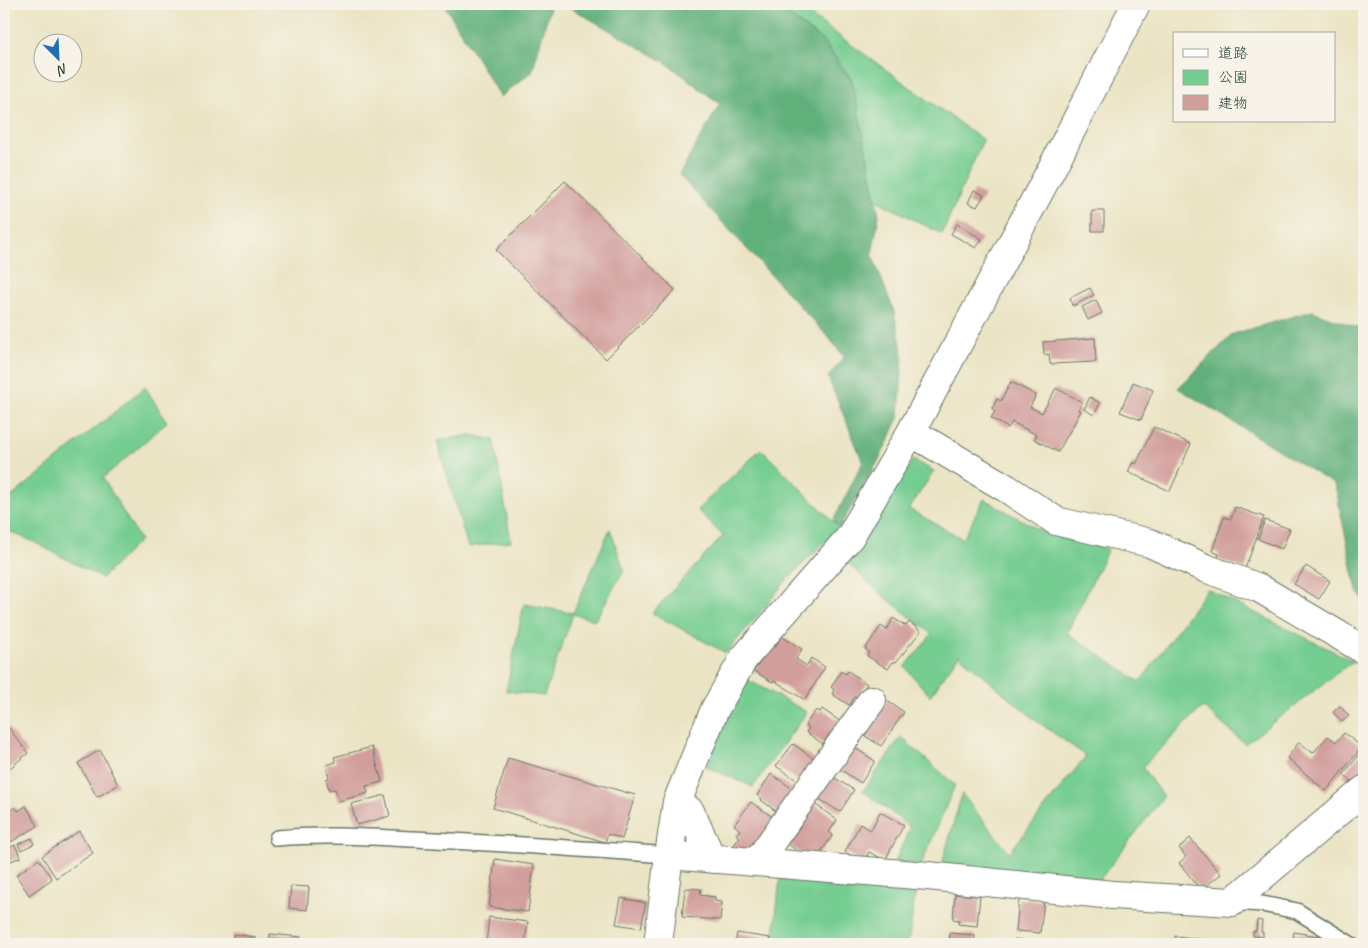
<svg xmlns="http://www.w3.org/2000/svg" width="1368" height="948" font-family="Caveat,'Klee One',sans-serif">
<rect width="100%" height="100%" fill="#f7f3e8"/>
<filter id="ink" filterUnits="userSpaceOnUse"><feTurbulence type="fractalNoise" baseFrequency=".02" numOctaves="2"/><feDisplacementMap in="SourceGraphic" scale="10" xChannelSelector="R" yChannelSelector="G"/><feConvolveMatrix kernelMatrix="1 2 1 2 8 2 1 2 1" color-interpolation-filters="sRGB"/></filter>
<filter id="wash" filterUnits="userSpaceOnUse"><feTurbulence type="fractalNoise" baseFrequency=".0096" numOctaves="4" result="noise"/><feDisplacementMap in="SourceGraphic" scale="20" xChannelSelector="R" yChannelSelector="G"/><feGaussianBlur stdDeviation="1.12" result="paint"/><feColorMatrix in="noise" values="0 0 0 0 0 0 0 0 0 0 0 0 0 0 0 0 0 1.4 0 .05"/><feComposite in="paint" operator="in"/></filter>
<g filter="url(#wash)">
<rect width="100%" height="100%" fill="#ebe4c4"/>
<!-- green -->
<path fill="#76cd92" stroke="#4a8563" d="M774,4H795L983,140L942,234L876,200L852,80L823,41Z
M145,387L167,422L103,478L140,540L102,578L34,542L4,529V503Z
M471,435L494,440L511,541L468,547L437,441Z
M761,449L833,521L839,528L787,580L726,653L652,613L723,536L697,510Z
M913,460L934,471L909,509L963,539L984,499L1043,532L1108,549L1067,633L1140,682L1207,589L1353,661L1245,744L1203,707L1142,767L1163,797L1098,882L941,867L962,794L1009,853L1086,756L1034,719L959,655L930,696L905,667L932,634L881,594L848,563Z
M610,529L624,570L595,620L573,614L544,696L506,691L524,604L573,613Z
M748,680L807,712L753,787L707,767L729,712Z
M901,737L955,785L921,865L895,862L910,827L863,791Z
M780,878L916,890L908,944H773Z"/>
<!-- forest -->
<path fill="#60b07c" stroke="#407658" d="M444,4H551L532,72L500,97Z
M564,4H774L823,41L852,80L879,215L872,255L894,311L903,354L899,418L880,458L839,528L833,521L863,462L828,377L844,357L830,339L679,175L720,104L665,62Z
M1312,311L1364,330V600L1357,591L1335,485L1178,388L1233,334Z"/>
<g id="blocks">
<!-- building -->
<path fill="#d19e9c" d="M565,181L675,290L606,359L496,250Z
M974,190L984,195L977,207L968,203Z
M1092,211H1104V231H1092Z
M957,224L982,239L976,248L951,234Z
M1090,288L1094,295L1073,306L1070,298Z
M1096,300L1102,313L1088,320L1082,307Z
M1095,338L1096,362L1050,364L1049,354L1044,355L1043,342Z
M1011,382L1036,395L1030,407L1042,413L1056,388L1082,402L1078,410L1081,411L1058,452L1034,439L1037,435L1012,422L1008,428L991,418L995,411L992,409L997,399L1001,401Z
M1133,382L1153,390L1141,420L1120,412Z
M1090,397L1100,403L1094,415L1084,409Z
M1154,427L1191,444L1170,491L1128,472L1133,462L1136,464Z
M1235,507L1264,517L1245,569L1217,559L1219,554L1212,551L1224,517L1231,519Z
M1265,520L1290,529L1282,549L1258,539Z
M1306,566L1330,581L1319,599L1294,584Z
M893,618L906,626L909,622L921,631L896,662H893L888,669L867,656L869,652L865,649L881,626L887,630Z
M781,636L802,649L796,659L807,666L811,658L825,667L805,700L775,681L772,682L754,671L771,646L775,647Z
M841,671L846,674L848,671L867,684L857,698L855,696L849,705L832,694L834,689L831,687Z
M887,701L904,712L881,746L865,736L868,728Z
M1340,706L1349,716L1342,722L1333,712Z
M822,709L841,722L832,737L829,734L823,744L806,732L809,728L805,725L816,710L820,712Z
M4,722L28,753L4,773Z
M1344,733L1362,747L1326,791L1287,758L1299,742L1313,753L1328,736L1336,742Z
M793,744L817,761L798,781L776,766Z
M852,746L875,761L861,783L838,768Z
M372,747L382,782L366,786L368,793L339,801L335,789L329,790L326,779L329,778L326,765L336,762L334,757Z
M100,750L118,785L97,797L78,763Z
M1362,751L1364,753V771L1354,783L1343,775Z
M508,758L635,795L622,839L608,834L605,842L493,808Z
M771,774L796,791L777,812L761,800L762,799L757,795Z
M830,775L854,790L840,812L816,797Z
M385,795L390,816L357,825L351,804Z
M751,802L777,820L750,851L730,850L740,837L736,835L740,830L734,825Z
M812,802L837,820L829,832L833,835L816,859L807,858L787,843Z
M26,806L38,826L4,846V814L15,807L18,811Z
M880,812L904,825L885,860L869,852L863,862L845,852L860,824L871,830Z
M79,831L93,853L56,878L42,856Z
M32,838L34,844L21,850L18,844Z
M1190,838L1221,874L1201,890L1179,863L1186,857L1179,848Z
M15,845L21,857L4,864V850Z
M39,859L52,879L29,895L16,875Z
M495,859L534,865L528,912L489,907Z
M291,886L309,887L307,910L289,908Z
M685,888L701,889L700,895L715,897V901L722,902L720,920L682,917Z
M955,894L980,896L977,926L958,924L959,920L953,919Z
M621,898L646,903L641,928L616,924Z
M1019,899L1044,901L1040,933L1016,931Z
M489,917L528,922L525,944H486Z
M1257,920L1262,921L1261,932H1263V937L1253,936V931H1256Z
M1294,932L1324,937L1323,944H1292Z
M737,933L770,938L769,944H735Z
M950,933L975,935L974,944H949Z
M233,934L255,937L254,944H232Z
M270,934L301,937V944H269Z
M1175,936L1208,940V944H1174Z
M610,938L644,943V944H609Z
M1014,939L1039,942V944H1014Z"/>
</g>
</g>
<g filter="url(#ink)">
<use href="#blocks" fill-opacity="0" stroke="#676" stroke-width="1"/>
<g fill="none" stroke-linecap="round" stroke-linejoin="round">
<!-- lane casing -->
<g stroke="#676" stroke-width="18">
<path id="lane" d="M277,838C323,834 368,837 414,839C499,843 584,849 669,855
M1232,902L1262,904L1297,911L1350,944"/>
</g>
<!-- street casing -->
<g stroke="#676" stroke-width="30">
<path id="street" d="M911,432L1006,488L1056,521L1150,543L1205,568L1259,588L1364,650
M677,802L690,811L712,859
M669,855L928,876L1113,895L1232,902L1364,790
M757,862L872,700
M658,944L669,855L677,802L715,709L744,658L850,537L911,432L1052,168L1136,4"/>
</g>
<!-- lane -->
<use href="#lane" stroke="#fff" stroke-width="15"/>
<!-- street -->
<use href="#street" stroke="#fff" stroke-width="28"/>
</g>
</g>
<!-- margin -->
<rect width="1368" height="948" fill="none" stroke="#f7f3e8" stroke-width="20"/>
<!-- legend -->
<rect x="1173" y="32" width="162" height="90" fill="#f7f3e8" stroke="#a1aaa0"/>
<rect x="1183" y="49" width="25" height="8" fill="#ffffff" stroke="#a1aaa0"/>
<text x="1218" y="58" font-size="15" fill="#1f3d34">道路</text>
<rect x="1183" y="70" width="25" height="15" fill="#76cd92" stroke="#a1aaa0"/>
<text x="1218" y="82" font-size="15" fill="#1f3d34">公園</text>
<rect x="1183" y="95" width="25" height="15" fill="#d19e9c" stroke="#a1aaa0"/>
<text x="1218" y="108" font-size="15" fill="#1f3d34">建物</text>
<!-- north arrow -->
<g transform="translate(58 58) rotate(156)"><circle r="24" fill="#f7f3e8" stroke="#a1aaa0"/>
<path d="M0-4L9 19L0 12L-9 19Z" fill="#1f6fb2"/>
<text y="-8" font-size="14" font-weight="bold" text-anchor="middle" fill="#1f3d34">N</text>
</g>
</svg>
